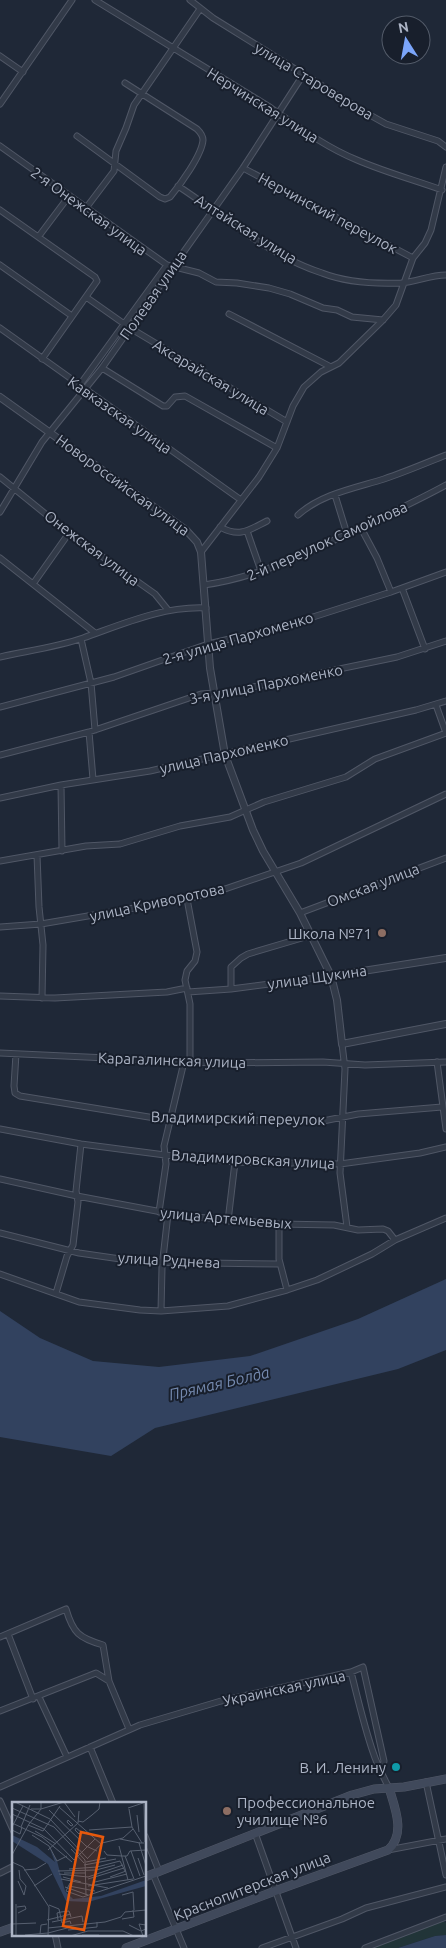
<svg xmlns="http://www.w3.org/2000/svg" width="446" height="1948" font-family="Ubuntu,sans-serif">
<rect width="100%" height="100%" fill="#1f2837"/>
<!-- green -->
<path fill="#213438" d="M442,1920L446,1923V1935L435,1936L398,1948H359L407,1936L410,1932Z"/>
<!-- water -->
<path fill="#32425f" d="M446,1279V1350L398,1369L155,1428L111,1456L0,1437V1311L40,1338L93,1361L159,1367L250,1356L358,1319Z
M446,1935V1948H398L435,1936Z"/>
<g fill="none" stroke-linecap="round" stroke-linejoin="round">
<!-- minor casing -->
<g stroke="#505766" stroke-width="7">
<path id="minor" d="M95,0L268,106C297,126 325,147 357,160C385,172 414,180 442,190
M190,0L213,18L361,110L386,124L438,141L446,147
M0,56L23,72
M0,104L72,0
M77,136L160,197L165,199L170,197C180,185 202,155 203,140C203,135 200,132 197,129L125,83
M0,146L167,265L199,273L216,282L237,283L269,288L290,294L323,308L337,310L352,317L383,320
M243,168L413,258
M178,186C224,216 269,256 322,273C345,282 376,284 401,283C416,282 430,275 446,275
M86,208L114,171L116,151L126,128L134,105L200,9
M0,210L95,277L97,281L42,359
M39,236L69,196
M0,265L72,316
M86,297L130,328L287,422
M229,314L331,367
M0,328L241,500
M102,368L163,406H167L175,397L185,396L277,448
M79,386L167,265
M0,477L69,533L155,594L168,610
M335,495L347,534
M0,512L42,442L102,368L173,267L243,168L303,75
M298,515C321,494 355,488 384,479C405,472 426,463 446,455
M220,527C240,538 249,530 267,521
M361,528L377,558L391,592
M247,531L261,571
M201,552L259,477L277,448L293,406L304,387L321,372L339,363L383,320L396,305L413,258L425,243L431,230L446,167
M0,558L95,633
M33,584L69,533
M204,585C255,578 301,556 347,534C380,518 413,503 446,485
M402,588L425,649
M81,639L91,683L95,730
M0,657C27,651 57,647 83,638C123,624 163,606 206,608
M436,705L446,733
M0,707L114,677L208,644L285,626L391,592L446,572
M89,732L93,779
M0,755L89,732L201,694L229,692L397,657L446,641
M61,785L62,851
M0,798L61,785L150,771L416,710L446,701
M37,855L39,907L43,945L42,998
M0,861L86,846L120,844L180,826L230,817L264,802L346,777L375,759L446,733
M187,899L197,952L195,961L187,971L185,980L190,1004V1062
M300,913L446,858
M0,927L41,924L187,899L225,889L301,863L446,794
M231,989V967L241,958L248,954L312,935
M188,992L231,989L331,976
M0,996L55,998L167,992L187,988
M342,1044L345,1069L340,1173L347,1227
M0,1053L214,1063L323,1062L365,1065L446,1062
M16,1054L14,1086L15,1093L20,1096L161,1119L323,1121L358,1114L442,1107
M437,1062L446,1129
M0,1129L81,1144L165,1155L235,1162L340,1164L420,1153L446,1147
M0,1179L77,1196L183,1216L279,1224L334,1225L358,1230L383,1229L388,1231L395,1240
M159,1212L166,1164L164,1146L184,1062
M228,1221L235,1162
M279,1224V1259L287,1290
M0,1233L79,1253L141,1262L280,1264
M0,1274L79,1302L140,1310L161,1311L228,1306L287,1290L317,1280L372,1254L395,1240L446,1218
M56,1293L67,1256L73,1245L78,1202L76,1191L81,1144
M161,1311L162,1267L168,1214
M8,1634L33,1699
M0,1637L66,1609C73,1633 79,1638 103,1645L109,1681L129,1729
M351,1672L363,1667L384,1761L382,1770
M39,1697L67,1757
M0,1711L96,1673L109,1681
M90,1747L113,1803
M426,1782L446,1875
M0,1787L140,1725L221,1701L351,1672C358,1699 364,1726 373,1752C377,1765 383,1776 389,1788
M0,1801L14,1832
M255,1833L296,1948
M145,1836L159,1871
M388,1850L446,1839
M0,1873L14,1866
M153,1874L184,1948
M55,1934L58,1948
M262,1948L342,1919L366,1908L446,1887
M365,1948L446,1917"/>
</g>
<!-- tertiary casing -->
<g stroke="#505766" stroke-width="8">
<path id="tertiary" d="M0,397L186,530L197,542L201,552L210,668L225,755L253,830L263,851L300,913L331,976L337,1000L342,1044L446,1024
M331,976L446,958"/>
</g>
<!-- secondary casing -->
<g stroke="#505766" stroke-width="9">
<path id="secondary" d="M145,1877L352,1795L374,1789L404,1787L446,1779
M0,1932L14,1927
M126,1948L275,1891L388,1850C406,1834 395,1808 389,1788"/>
</g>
<!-- minor -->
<use href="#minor" stroke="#323a48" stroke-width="5"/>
<!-- tertiary -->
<use href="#tertiary" stroke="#323a48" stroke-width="6"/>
<!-- secondary -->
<use href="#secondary" stroke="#40495b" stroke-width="8"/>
</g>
<!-- markers -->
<g fill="#8d6e63" stroke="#181f2c" stroke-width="2">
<circle cx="382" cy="933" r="5"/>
<circle cx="227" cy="1811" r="5"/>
</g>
<circle fill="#0f9aa8" stroke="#181f2c" stroke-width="2" cx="396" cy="1767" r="5"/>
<g text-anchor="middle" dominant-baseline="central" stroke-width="4" stroke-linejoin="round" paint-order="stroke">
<!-- street labels -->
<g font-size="15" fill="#acb4c5" stroke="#181f2c">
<text transform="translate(314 81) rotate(31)">улица Староверова</text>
<text transform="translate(263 105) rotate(32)">Нерчинская улица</text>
<text transform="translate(89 211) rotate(36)">2-я Онежская улица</text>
<text transform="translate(328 213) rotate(28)">Нерчинский переулок</text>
<text transform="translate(246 229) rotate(32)">Алтайская улица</text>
<text transform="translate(153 295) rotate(-55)">Полевая улица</text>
<text transform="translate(211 377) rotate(31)">Аксарайская улица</text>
<text transform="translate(120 415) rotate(35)">Кавказская улица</text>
<text transform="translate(123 485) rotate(36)">Новороссийская улица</text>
<text transform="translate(327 541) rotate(-24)">2-й переулок Самойлова</text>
<text transform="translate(92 548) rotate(37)">Онежская улица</text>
<text transform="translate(238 638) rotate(-16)">2-я улица Пархоменко</text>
<text transform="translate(266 684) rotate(-11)">3-я улица Пархоменко</text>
<text transform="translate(224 754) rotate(-13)">улица Пархоменко</text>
<text transform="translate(373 885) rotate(-21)">Омская улица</text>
<text transform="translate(157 902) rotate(-12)">улица Криворотова</text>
<text transform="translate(317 977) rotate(-8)">улица Щукина</text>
<text transform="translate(172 1060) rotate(2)">Карагалинская улица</text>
<text transform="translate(238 1118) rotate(1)">Владимирский переулок</text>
<text transform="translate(253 1159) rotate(3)">Владимировская улица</text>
<text transform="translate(226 1218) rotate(5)">улица Артемьевых</text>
<text transform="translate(169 1260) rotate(3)">улица Руднева</text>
<text transform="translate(284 1688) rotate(-12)">Украинская улица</text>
<text transform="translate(252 1886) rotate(-21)">Краснопитерская улица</text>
</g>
<!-- poi labels -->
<g font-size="15" fill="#acb4c5" stroke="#181f2c" text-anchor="end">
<text x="372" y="933">Школа №71</text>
<text x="386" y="1767">В. И. Ленину</text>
<text x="237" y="1802" text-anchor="start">Профессиональное<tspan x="237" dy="17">училище №6</tspan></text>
</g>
<!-- water labels -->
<g font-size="16" font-style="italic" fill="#7489ae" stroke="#181f2c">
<text transform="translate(219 1383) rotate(-13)">Прямая Болда</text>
</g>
</g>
<!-- overview -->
<g transform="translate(12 1802)">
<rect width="134" height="134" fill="#1f2837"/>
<path d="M0,33L25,45L43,60L38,47L45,59L53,89L61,97L89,94L134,78V84L76,100L54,99L36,62L0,39Z" fill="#32425f"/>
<path fill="none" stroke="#576070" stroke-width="1" d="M3,0L38,17L76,57M52,0L63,15M132,2L133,40M47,5L89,42M0,6L42,25L73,58L74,93M116,6L134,0M19,7H29V0M117,7L120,25L130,41M37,8L74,44L85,49M0,12L32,27L62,58M125,13L127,30M56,18L61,23L59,24L55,20ZM66,19L71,20L80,13L87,7L88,0M0,21L30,35L60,60M16,23L31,29L48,4M0,25L11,4M9,25L18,3M64,26L69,30L67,32L63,28ZM0,28L8,32L10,25M77,28L120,25M23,29L44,42M20,33L37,44L45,59L55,54M108,37L128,41M132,41H127L134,64M107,44L116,78M59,47L72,61M36,48L66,21L67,9M92,49L95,53L110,54H115L118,49L134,48M119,49L128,74M0,53L17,22L29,7L52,0M113,54L122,77M126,56L132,73M75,57L90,41L111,36L121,27M62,58L83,37M0,60L11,65L37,105L36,134M74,60L94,56M72,63L104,57M57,67L85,65L108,59L113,69M7,68L8,77L14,84L12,93M12,68L24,67L34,61M46,69L84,68L103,63M52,71H74M47,72L76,75L111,63M51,75L69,80M98,75L114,69M49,77L96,86M76,77L112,66M6,79L12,93M83,80L115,72M58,81L54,89L71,95L134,74M22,84L40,72M57,84L83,89M76,84L121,77M53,85L76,93M110,93L121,90L122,108M4,102V134M37,103L47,107L50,121L58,119L59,122M5,105L13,104L14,107L6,111M110,117L122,115L121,108M35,118L59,112M46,118L45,111L49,110L57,109L59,115M40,120L70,114L71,120M0,122L24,121M117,123L129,129L134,127M36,126L93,120L109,115L113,110L134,108M56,128L85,125V120M36,131L59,125M28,132L29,123L35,122M13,133L36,131M70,133H87M58,134L76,129H111L122,134M131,134L127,122L134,123"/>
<path fill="#e8590c" fill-opacity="0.15" stroke="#e8590c" stroke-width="2.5" d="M69,30L91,35L72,128L51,124Z"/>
<rect width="134" height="134" fill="none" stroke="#acb4c5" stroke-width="2.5"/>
</g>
<!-- north arrow -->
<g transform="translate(406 40) rotate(349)"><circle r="24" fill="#181f2c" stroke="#535b69"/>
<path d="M0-4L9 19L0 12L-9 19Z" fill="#7ba5fa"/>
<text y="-8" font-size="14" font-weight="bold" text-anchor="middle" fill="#acb4c5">N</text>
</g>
</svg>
